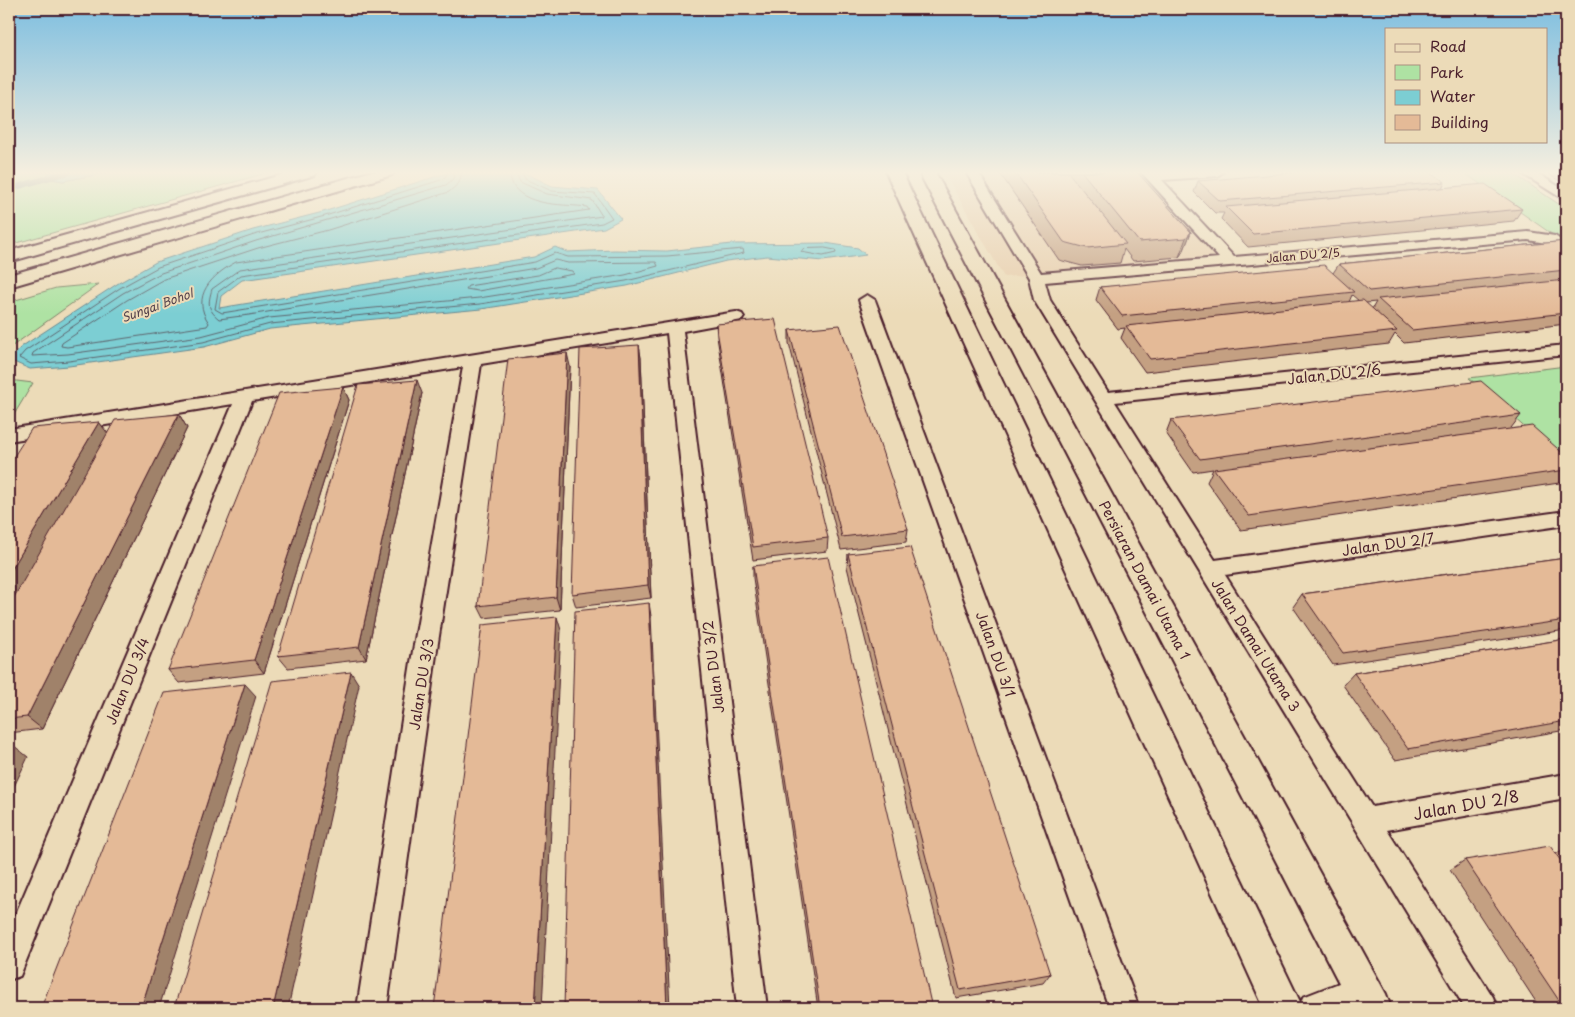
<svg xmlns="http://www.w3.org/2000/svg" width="1575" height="1017" font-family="'Playpen Sans',sans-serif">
<rect width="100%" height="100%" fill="#ecdbb8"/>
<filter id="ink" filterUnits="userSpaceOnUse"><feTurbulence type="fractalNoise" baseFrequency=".02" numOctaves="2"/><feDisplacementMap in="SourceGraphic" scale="10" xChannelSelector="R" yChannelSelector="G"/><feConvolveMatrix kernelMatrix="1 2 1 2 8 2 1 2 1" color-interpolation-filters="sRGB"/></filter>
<g filter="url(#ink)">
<!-- built -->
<path fill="#e7cdab" d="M944,172H1156L1236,257L1004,277Z"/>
<!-- green -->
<path fill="#aee2a3" stroke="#7c8067" d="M9,172H50L45,177L63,181L111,172H270L9,245V194L17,186L9,184Z
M1463,172H1511L1566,209V244Z
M99,284L11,347L9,356V302L56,288Z
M1566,366V464L1469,378Z
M9,380L33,383L9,423Z"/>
<!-- water -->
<path fill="#7cced3" stroke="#688890" d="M50,172H111L63,181L44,178Z
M450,172H523L552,186L598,190L621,219L604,228L242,280L221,296L219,308L534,257L555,247L567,252L614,250L667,251L732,244L825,243L858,248L866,255L823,261L767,256L726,261L627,286L481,309L270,329L204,347L69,366L30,369L9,360L21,347L117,284L156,262L253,230L323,212Z"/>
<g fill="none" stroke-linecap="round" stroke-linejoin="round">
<!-- shore -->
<path stroke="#5e656e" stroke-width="1" d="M448,172L444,179L325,216L254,235L158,267L120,288L25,351L19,358L31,364L69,361L203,342L270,324L480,304L626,281L744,253L743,249L667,256L568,257L555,253L535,262L222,313L215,309L218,292L241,275L602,223L612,218L595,194L552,191L525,179L522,172
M454,172L453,179L446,185L256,241L161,273L123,293L33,353L32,356L68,354L201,336L269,318L479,298L625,275L658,266L656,262L568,263L555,260L536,268L249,315L219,319C207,309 208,303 212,289L240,269L602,216L592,200L547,194L520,182L516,172
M462,172L459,183L449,192L328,230L258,248L164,279L127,300L62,343L61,346L67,347L207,326L209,323C190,296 212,275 236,262L589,210L587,207C566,204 529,207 514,187C512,184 510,176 509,172
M825,248L835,250L836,253L823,256L801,252L803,249Z
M555,268L572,271L574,274L478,291L466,289L468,286L538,275Z"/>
<!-- stream -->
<path stroke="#688890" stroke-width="5.5" d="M9,189L69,172"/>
<!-- minor casing -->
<g stroke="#4a1f2b" stroke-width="4">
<path id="minor" d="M966,172H978L1041,273L1219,258L1141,172H1223L1217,176L1162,180L1234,257L1528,232L1555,236L1566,244V254L1546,243L1528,240L1045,282L1050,300L1108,392L1566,345V355L1115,402L1215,560L1566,511V525L1225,575L1372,807L1566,774V798L1387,830L1493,997L1497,1008H1465L1034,300L1029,278Z
M1520,172H1535L1566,191V201Z
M867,295L875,300L1139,1008H1109L859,300Z
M736,312L742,314L744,317L742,320L683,331L767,1008H737L667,333L481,364L435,662L387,1008H357L411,662L463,367L252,401L20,976L9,980V930L233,404L9,441V429Z
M1362,974L1373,978L1377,989L1373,1000L1352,1008H1299L1303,997Z"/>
</g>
<!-- tertiary casing -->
<g stroke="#4a1f2b" stroke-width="4">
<path id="tertiary" d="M292,172H317L315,175L9,262V251Z
M369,172H394L392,175L9,287V275Z
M886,172H902L1303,1008H1264Z
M919,172H935L1386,994L1391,1008H1352Z"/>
</g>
<!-- minor -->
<use href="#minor" fill="#ecdbb8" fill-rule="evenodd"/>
<!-- tertiary -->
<use href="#tertiary" fill="#ecdbb8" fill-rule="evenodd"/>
</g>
<!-- wall -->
<path fill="#c4a082" stroke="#4a1f2b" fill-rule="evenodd" d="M999,172H1137L1191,232L1184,250L1179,257L1133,261L1124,249L1120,263L1082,266L1059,260Z
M1545,172H1566V185Z
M1198,181L1445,182L1442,188L1522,209L1514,221L1248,247L1221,219L1224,213H1215L1194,192Z
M1566,241V324L1404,343L1395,334L1389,344L1145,372L1121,338L1125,328L1118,329L1096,300L1100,287L1333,273L1339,264ZM1352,295L1359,301L1349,302ZM1376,302L1372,309L1366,303Z
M716,324L828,538L827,551L753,560L717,337Z
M789,330L908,529L906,542L841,550L789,343Z
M639,345L641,358L651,598L576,607L572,594Z
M570,366L560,610L484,618L478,606Z
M343,387L349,400L264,673L179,683L168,670Z
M422,393L366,659L288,668L278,656Z
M179,414L187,428L42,729L9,733V464L99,422L107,433Z
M1521,415L1511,428L1566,470V482L1241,530L1207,482L1213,469L1193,472L1166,433L1171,420Z
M848,554L1050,974L1043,983L956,998L847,567Z
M1566,558V630L1333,665L1293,607L1302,594Z
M753,566L932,1008H818L753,578Z
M1566,639V730L1395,760L1343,685L1354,673Z
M1566,847V1008H1540L1450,870L1465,860L1556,854Z"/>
<!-- shaded-wall -->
<path fill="#a0826a" stroke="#4a1f2b" d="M1191,232L1184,250L1179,257L1186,238Z
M639,345L641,358L651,598L648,585Z
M567,353L570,366L560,610L556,597Z
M417,380L422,393L366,659L359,647Z
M343,387L349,400L264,673L254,660Z
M179,414L187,428L42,729L27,717Z
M99,422L109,435L9,610V574Z
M649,603L651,616L670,1008H667Z
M557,617L561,630L542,1008H535Z
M351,672L359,685L288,1008H273Z
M245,684L256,696L159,1008H141Z
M13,745L28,757L9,797V753Z"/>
<!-- building -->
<path fill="#e4ba97" stroke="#4a1f2b" d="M1015,172H1068L1126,244L1087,248L1064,242Z
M1082,172H1137L1191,232L1186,238L1139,242Z
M1300,172H1431L1445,182L1220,201L1198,181Z
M1485,184L1522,209L1253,234L1226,207Z
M1566,241V270L1369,291L1339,264Z
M1324,265L1354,292L1122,316L1100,287Z
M1566,280V313L1412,330L1378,299Z
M1363,300L1397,331L1150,359L1126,326Z
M775,319L828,538L753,547L716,324Z
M840,325L908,529L842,537L789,330Z
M639,345L648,585L572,594L580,349Z
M567,353L556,597L478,606L508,359Z
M417,380L359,647L278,656L358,385Z
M1481,381L1521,415L1200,459L1171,420Z
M343,387L254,660L168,670L279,393Z
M179,414L27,717L9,719V606L115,420Z
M99,422L9,574V464L32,428Z
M1532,426L1566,456V470L1249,516L1214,469Z
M910,547L1050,974L960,990L848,554Z
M828,557L932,1008H820L753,566Z
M1566,558V620L1343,653L1302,594Z
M649,603L667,1008H564L575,611Z
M557,617L535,1008H434L482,625Z
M1566,639V721L1408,749L1354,673Z
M351,672L273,1008H174L272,681Z
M245,684L141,1008H41L164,693Z
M13,745L9,753V746Z
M1550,846L1566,868V1008H1564L1465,860Z"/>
</g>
<!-- sky -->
<linearGradient id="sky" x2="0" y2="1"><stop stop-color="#7dbee0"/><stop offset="0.55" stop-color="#f6efdf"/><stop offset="1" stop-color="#f6efdf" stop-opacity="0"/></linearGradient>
<rect width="1575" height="314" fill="url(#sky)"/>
<g text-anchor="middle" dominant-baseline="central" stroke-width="4" stroke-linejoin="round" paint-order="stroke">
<!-- far-street labels -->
<g font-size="11" fill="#4a1f2b" stroke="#ecdbb8">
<text transform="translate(1303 255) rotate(-5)">Jalan DU 2/5</text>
</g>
<!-- far-water labels -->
<g font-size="12" font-style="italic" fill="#54424d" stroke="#ecdbb8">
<text transform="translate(157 305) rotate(-20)">Sungai Bohol</text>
</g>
<!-- street labels -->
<g font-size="14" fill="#4a1f2b" stroke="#ecdbb8">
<text transform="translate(1334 374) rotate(-6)">Jalan DU 2/6</text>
<text transform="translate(1388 544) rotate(-8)">Jalan DU 2/7</text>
<text transform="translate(1145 580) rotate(62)">Persiaran Damai Utama 1</text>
<text transform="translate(1256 645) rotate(58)">Jalan Damai Utama 3</text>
<text transform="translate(996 654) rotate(70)">Jalan DU 3/1</text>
<text transform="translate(713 667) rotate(-97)">Jalan DU 3/2</text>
<text transform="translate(127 681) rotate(-68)">Jalan DU 3/4</text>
<text transform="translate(421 684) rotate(-81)">Jalan DU 3/3</text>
</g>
<!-- near-street labels -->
<g font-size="16" fill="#4a1f2b" stroke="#ecdbb8">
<text transform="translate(1466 804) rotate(-10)">Jalan DU 2/8</text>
</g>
</g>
<!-- margin -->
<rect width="1575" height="1017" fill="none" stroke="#ecdbb8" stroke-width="30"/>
<rect x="15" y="15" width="1545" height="987" fill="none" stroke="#4a1f2b" stroke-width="2" filter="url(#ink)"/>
<!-- legend -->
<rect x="1385" y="28" width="162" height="115" fill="#ecdbb8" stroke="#ab9080"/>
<rect x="1395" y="44" width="25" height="8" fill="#ecdbb8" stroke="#ab9080"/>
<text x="1430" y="52" font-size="15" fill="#4a1f2b">Road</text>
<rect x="1395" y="65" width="25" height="15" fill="#aee2a3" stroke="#ab9080"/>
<text x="1430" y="78" font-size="15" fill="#4a1f2b">Park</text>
<rect x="1395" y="90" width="25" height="15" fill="#7cced3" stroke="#ab9080"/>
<text x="1430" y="102" font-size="15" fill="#4a1f2b">Water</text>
<rect x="1395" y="115" width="25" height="15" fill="#e4ba97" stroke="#ab9080"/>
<text x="1430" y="128" font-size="15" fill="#4a1f2b">Building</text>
</svg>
